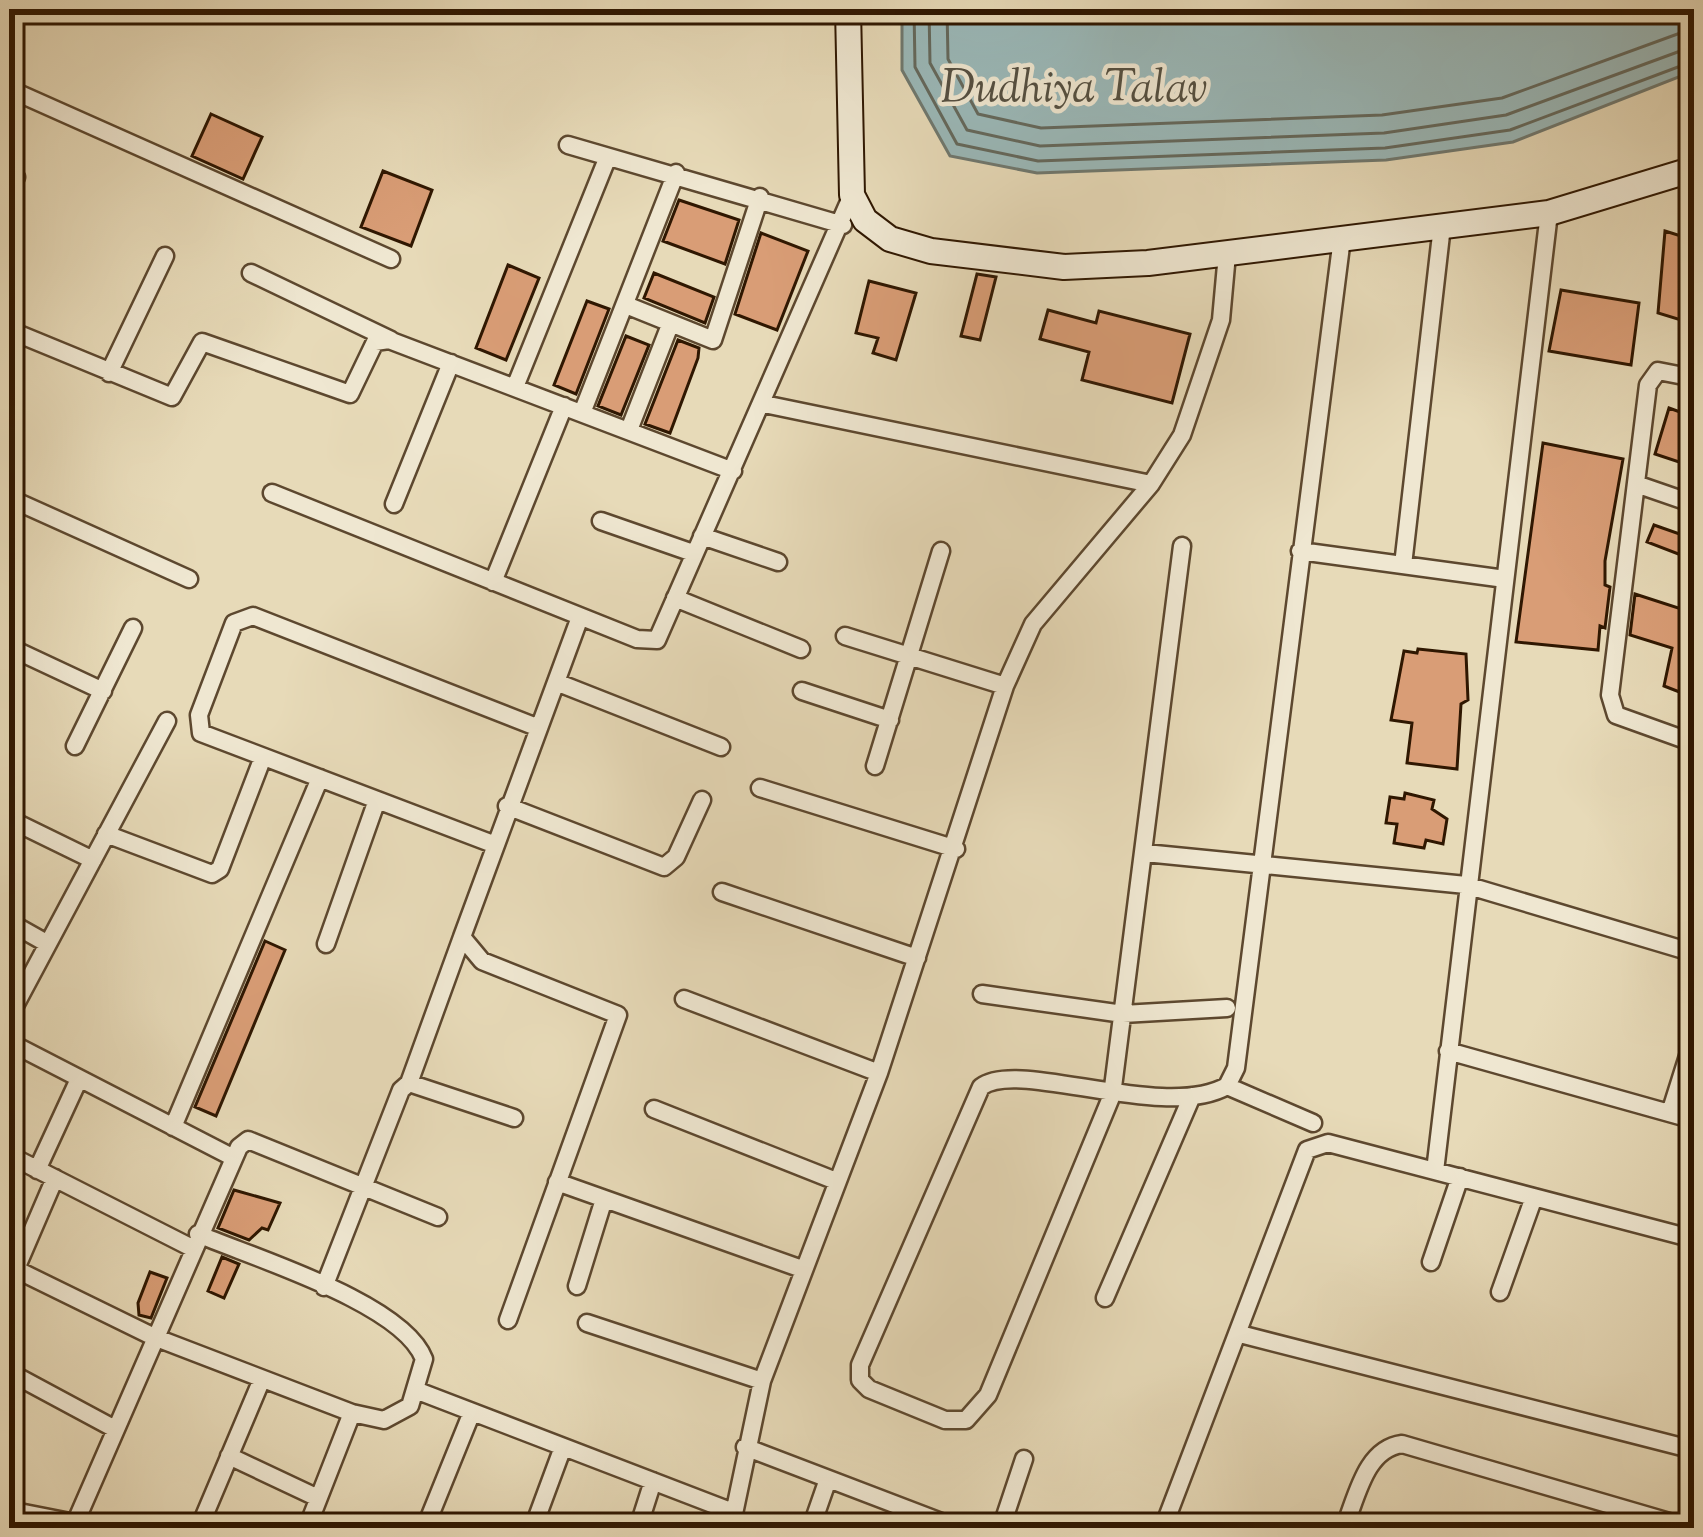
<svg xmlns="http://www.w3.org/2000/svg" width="1703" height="1537" font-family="'Sorts Mill Goudy',serif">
<rect width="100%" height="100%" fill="#e7dab8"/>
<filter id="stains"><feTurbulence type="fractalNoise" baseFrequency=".00167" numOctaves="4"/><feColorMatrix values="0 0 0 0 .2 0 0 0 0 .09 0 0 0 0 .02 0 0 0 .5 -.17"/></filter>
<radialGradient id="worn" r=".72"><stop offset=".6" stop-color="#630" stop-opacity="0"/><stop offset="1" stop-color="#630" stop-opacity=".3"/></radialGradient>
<!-- water -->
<path fill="#9ab8b8" stroke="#6f786f" stroke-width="3" d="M902,9H1694V71L1513,142L1386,160L1037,173L950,156L902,70Z"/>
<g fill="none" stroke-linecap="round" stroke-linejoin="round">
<!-- shore -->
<path stroke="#64685c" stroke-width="3" d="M914,9L915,67L957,144L1038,161L1385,148L1510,130L1694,61
M929,9L930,63L967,130L1040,146L1384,133L1506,115L1694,46
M947,9L948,59L978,114L1041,128L1382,115L1502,98L1694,28"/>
</g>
<!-- building -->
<path fill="#d99d76" stroke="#2f1701" stroke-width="3" d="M211,114L262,137L243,179L192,156Z
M383,171L432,190L411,246L361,227Z
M679,200L739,220L725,264L663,241Z
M1665,231L1694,240V324L1658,313Z
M761,233L808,251L777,330L735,314Z
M508,265L539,278L506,360L476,348Z
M654,273L714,297L705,323L644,298Z
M977,274L996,277L980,340L961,336Z
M869,281L916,293L896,360L873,353L878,338L856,333Z
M1561,290L1639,303L1631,365L1549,351Z
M587,301L609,309L576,394L554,385Z
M1048,310L1096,323L1099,311L1190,334L1172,403L1082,380L1089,352L1040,339Z
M626,336L649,345L621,415L598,406Z
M678,340L699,348L698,358L670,433L645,424Z
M1669,408L1694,417V467L1655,454Z
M1543,443L1623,459L1605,561V585L1610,587L1605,628L1600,626L1598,650L1516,642Z
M1654,525L1694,539V560L1647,542Z
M1635,594L1694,613V660L1682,693L1664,686L1672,648L1630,635Z
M1418,649L1466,654L1468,700L1461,704L1457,769L1407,763L1412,723L1391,720L1404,651L1417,653Z
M1405,793L1434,800L1432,809L1447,819L1443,844L1426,840L1424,848L1394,843L1397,824L1386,823L1390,797L1404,799Z
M265,941L285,950L216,1116L195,1107Z
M234,1190L280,1203L268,1230L262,1228L249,1240L218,1228Z
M222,1257L239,1264L224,1298L208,1291Z
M150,1272L167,1278L151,1318L139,1315L138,1303Z"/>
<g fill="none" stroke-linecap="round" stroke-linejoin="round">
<!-- street casing -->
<g stroke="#5d482f" stroke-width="21">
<path id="street" d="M9,11L10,9
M9,89L391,259
M568,145L843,225
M9,194L16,177
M251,273L391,340
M626,305L713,340L760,197
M9,330L172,397L202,342L350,394L375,342L389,340L733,471
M109,373L165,256
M1694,378L1658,371L1648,385L1610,695L1616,715L1694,743
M515,387L607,159
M764,404L1151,484
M582,413L676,173
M629,430L670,325
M1636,484L1694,504
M272,493L637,639L657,640L852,195
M9,498L189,579
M394,504L451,363
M601,521L693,553
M702,536L778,562
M1182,546L1112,1095L988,1395L966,1420H945L869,1389L860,1380V1365L981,1087C1018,1058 1163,1122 1227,1086L1236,1068L1342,238
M1300,551L1505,579
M1403,565L1442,226
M493,582L564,406
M675,598L801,649
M845,636L1005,686
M9,647L103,691
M556,682L721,747
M802,691L890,720
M75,746L133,628
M875,766L941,551
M760,788L956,849
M507,806L664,867L676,857L702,800
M9,819L93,860
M106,834L212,874L220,869L263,757
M493,844L201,733L199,715L234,623L253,616L539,728
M1145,853L1466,885L1694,953
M722,892L917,958
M9,922L48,944
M326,944L377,800
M982,994L1123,1014L1227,1008
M684,999L879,1073
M9,1017L167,721
M9,1042L234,1158
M1448,1051L1694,1120
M409,1083L462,937
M1227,1086L1313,1123
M654,1109L836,1181
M1670,1113L1694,1037
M173,1127L320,778
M9,1155L192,1248
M37,1170L79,1079
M1435,1171L1549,213
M557,1182L802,1269
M1431,1262L1460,1177
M9,1266L154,1337L352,1413L384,1420L410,1406L424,1359C403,1303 254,1258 198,1234
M9,1285L55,1178
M577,1286L604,1199
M324,1287L401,1090L409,1083L514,1118
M1500,1292L1534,1197
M1105,1298L1192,1096
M508,1320L618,1015L482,961L462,937L580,617
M587,1323L762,1381
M1240,1334L1694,1450
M9,1372L115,1429
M418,1391L733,1512
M745,1447L957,1528
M229,1456L318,1498
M9,1510L75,1523
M73,1528L239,1147L248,1140L438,1217
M199,1528L262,1379
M307,1528L352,1413
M425,1528L472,1412
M533,1528L563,1447
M638,1528L653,1481
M731,1528L762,1381L879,1073L1005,686L1033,624L1151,484L1182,435L1221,320L1227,254
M811,1528L827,1482
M1001,1528L1024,1459
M1163,1528L1307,1150L1328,1143L1694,1239
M1344,1528C1357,1497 1365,1449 1402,1444L1690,1528"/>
</g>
<!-- secondary casing -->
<g stroke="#2f1701" stroke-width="28">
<path id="secondary" d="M848,9L852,195L865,220L890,239L931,251L1064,267L1148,263L1549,213L1694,169"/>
</g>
<!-- street -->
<use href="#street" stroke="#efe7d1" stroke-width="16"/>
<!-- secondary -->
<use href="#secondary" stroke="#efe7d1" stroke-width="24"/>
</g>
<g text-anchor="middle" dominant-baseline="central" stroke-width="9" stroke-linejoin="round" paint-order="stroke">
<!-- water labels -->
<g font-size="45" font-style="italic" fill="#544f41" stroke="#efe7d1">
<text x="1074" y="90">Dudhiya Talav</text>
</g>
</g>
<!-- margin -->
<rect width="1703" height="1537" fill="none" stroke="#e7dab8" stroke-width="48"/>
<rect x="12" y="12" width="1679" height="1513" fill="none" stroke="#2f1701" stroke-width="6"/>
<rect x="24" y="24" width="1655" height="1489" fill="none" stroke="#2f1701" stroke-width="3"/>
<rect width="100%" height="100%" filter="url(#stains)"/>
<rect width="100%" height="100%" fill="url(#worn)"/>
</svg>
